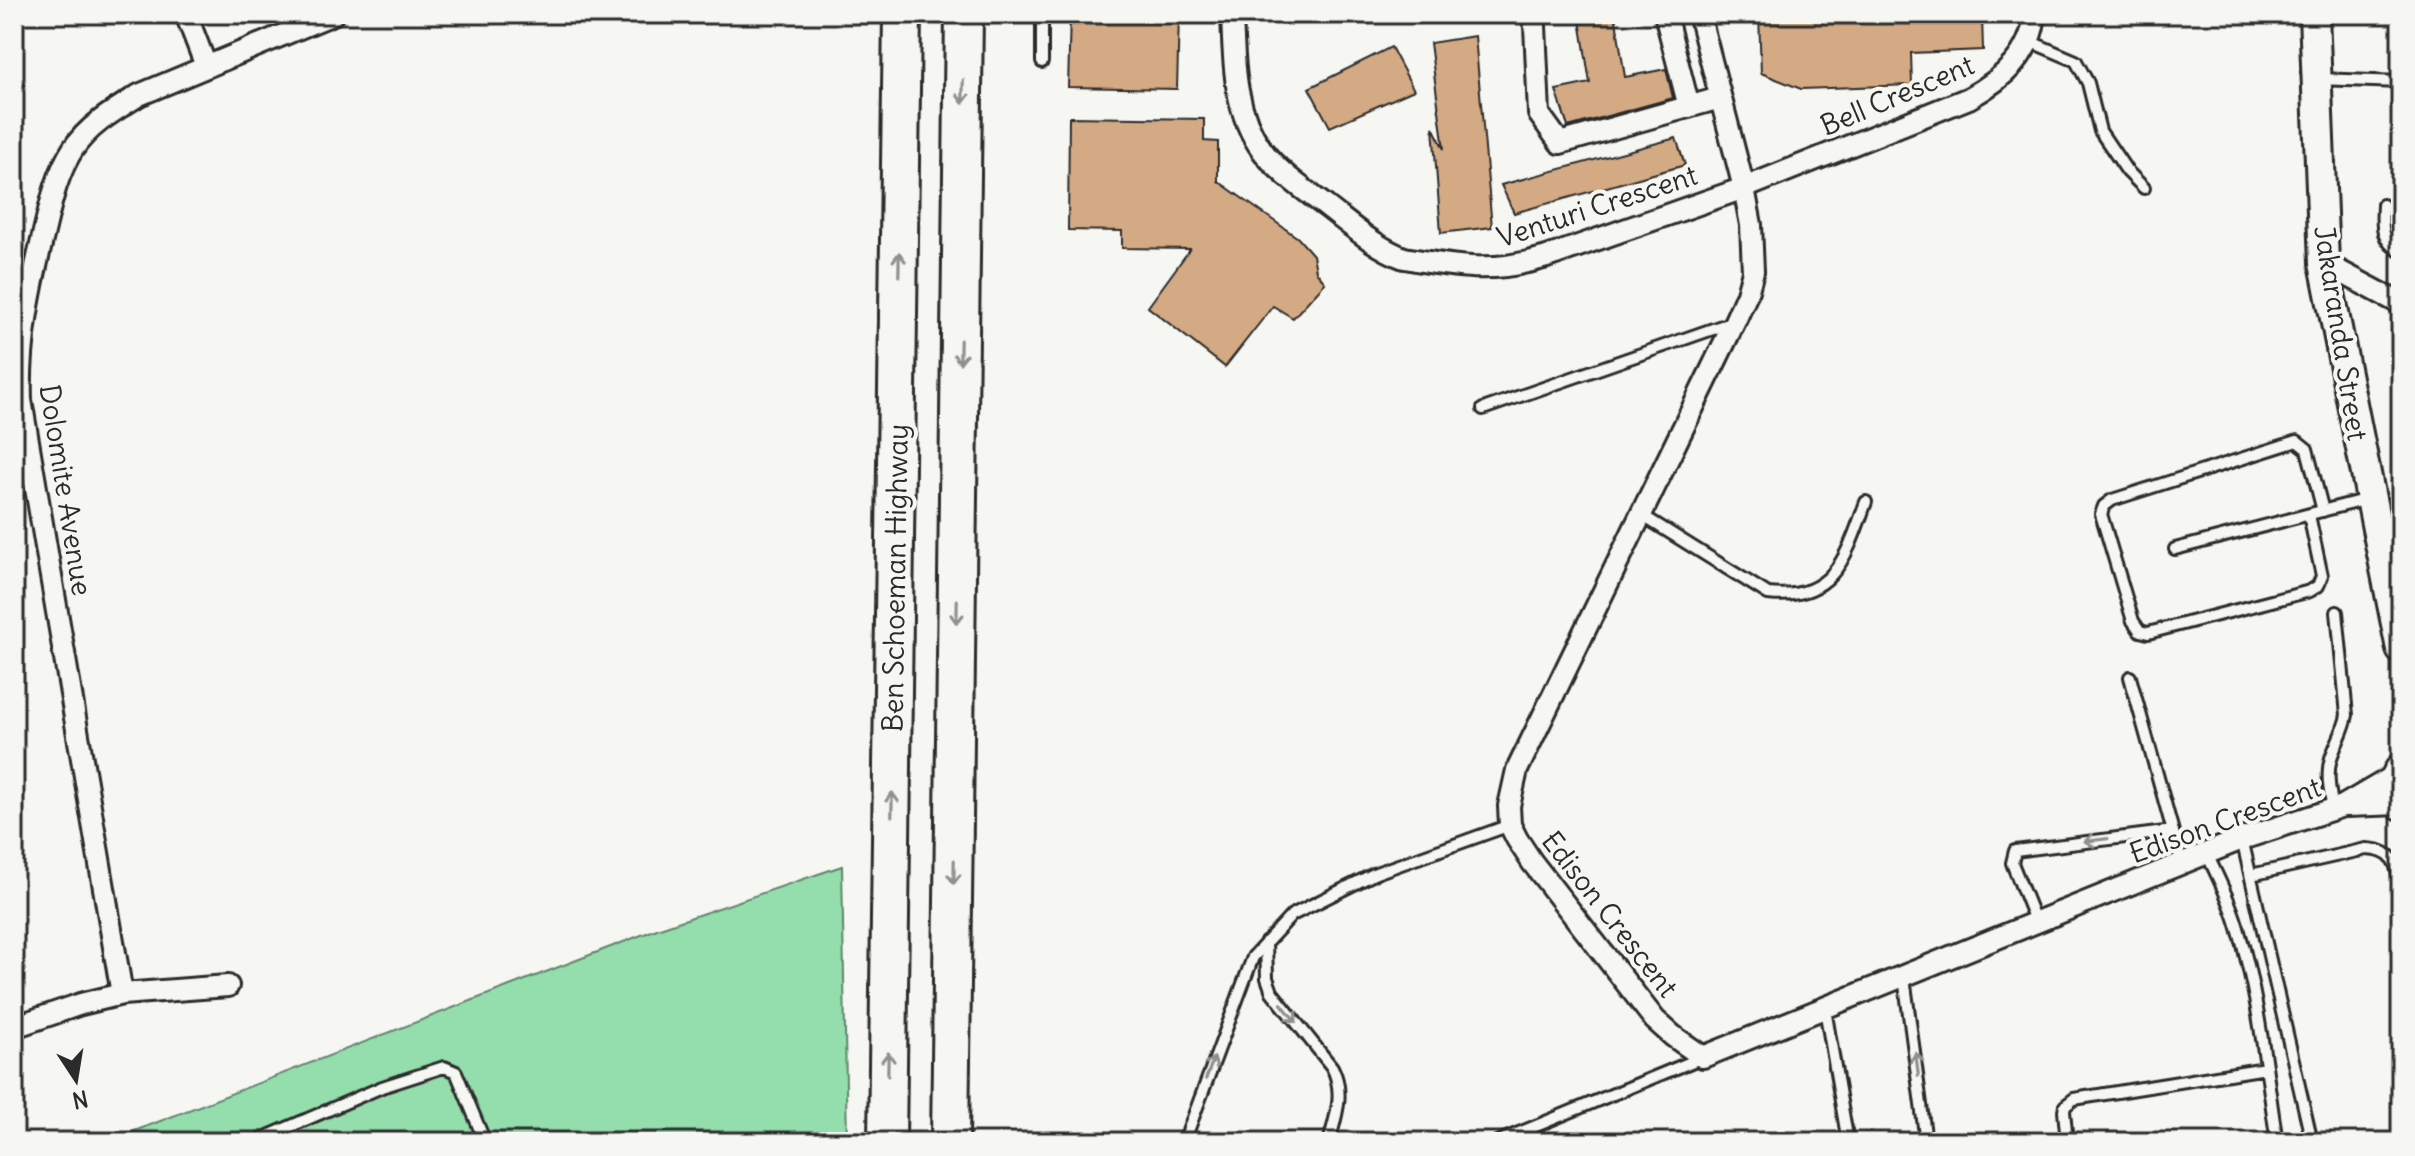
<svg xmlns="http://www.w3.org/2000/svg" width="2415" height="1156" font-family="Delius,sans-serif">
<rect width="100%" height="100%" fill="#f6f6f2"/>
<filter id="ink" filterUnits="userSpaceOnUse"><feTurbulence type="fractalNoise" baseFrequency=".0125" numOctaves="2"/><feDisplacementMap in="SourceGraphic" scale="16" xChannelSelector="R" yChannelSelector="G"/><feConvolveMatrix kernelMatrix="1 2 1 2 8 2 1 2 1" color-interpolation-filters="sRGB"/></filter>
<g filter="url(#ink)">
<!-- green -->
<path fill="#94ddac" stroke="#60846c" stroke-width="2" d="M842,866L847,1142H106L657,929Z"/>
<!-- building -->
<path fill="#d3aa84" stroke="#2b2b2b" stroke-width="2" d="M1070,14H1179L1177,89L1068,87Z
M1579,14H1615L1625,77L1666,69L1673,98L1568,127L1556,90L1590,83Z
M1759,14H1982L1983,50L1911,53L1912,85L1801,89L1761,73Z
M1475,36L1492,227L1441,233L1433,127L1444,149L1430,43Z
M1391,47L1414,90L1330,127L1309,88Z
M1069,117L1204,119V141L1218,142V181L1298,238L1313,255L1316,271L1325,283L1293,318L1273,306L1225,367L1148,307L1190,249L1122,248V231L1068,230Z
M1676,138L1685,165L1514,213L1501,185Z"/>
<g fill="none" stroke-linecap="round" stroke-linejoin="round">
<!-- lane casing -->
<g stroke="#2b2b2b" stroke-width="16">
<path id="lane" d="M2029,41L2076,61L2088,83L2100,131L2127,171L2144,188
M1042,62V14
M2318,79L2401,82
M2383,205C2382,227 2380,240 2401,252
M1483,409L1733,322
M1640,514L1768,594C1835,602 1847,554 1866,502
M2309,515L2322,576L2318,586L2310,591L2148,633L2140,631L2133,621L2101,514L2104,506L2112,500L2297,441L2307,449L2323,511
M2175,549L2368,499
M2130,677L2182,864
M2333,810C2330,793 2326,774 2331,758C2336,743 2344,731 2347,715L2337,612
M2242,839L2312,1142
M2207,854C2218,878 2231,902 2238,928C2259,997 2266,1071 2277,1142
M2251,875L2366,849C2397,850 2397,866 2401,892
M2036,923L2012,863L2015,851L2173,831
M1266,942L1267,978L1272,992L1332,1067C1345,1092 1336,1116 1329,1142
M1904,977L1926,1142
M1825,1009L1848,1142
M254,1142L382,1087L444,1067L456,1072L485,1142
M1184,1142L1253,957L1292,915L1376,873L1510,825
M1497,1142L1703,1057
M2067,1142L2064,1111L2065,1106L2074,1099L2266,1068"/>
</g>
<!-- street casing -->
<g stroke="#2b2b2b" stroke-width="26">
<path id="street" d="M186,14L206,66
M1232,14C1234,61 1233,110 1262,150C1279,173 1305,190 1327,207C1352,226 1375,247 1404,258C1460,267 1491,274 1547,257L1744,188L1969,98C2003,79 2031,55 2035,14
M1531,14L1535,26L1539,114L1560,143L1720,98
M1665,14L1689,107
M1699,14L1744,188L1751,225L1753,271L1747,294L1735,321L1517,770L1509,806L1510,825L1517,839L1532,862L1655,1020L1673,1036L1703,1057L2242,839L2343,806L2396,775
M2324,263L2401,304
M2347,806L2400,804
M122,994L21,400C19,343 30,290 43,236C50,207 56,175 73,149C89,125 115,110 139,95L333,14
M14,1027L81,1004L122,994L228,986"/>
</g>
<!-- secondary casing -->
<g stroke="#2b2b2b" stroke-width="34">
<path id="secondary" d="M2314,14L2324,263L2401,649
M2401,768C2392,780 2392,792 2401,805"/>
</g>
<!-- highway casing -->
<g stroke="#2b2b2b" stroke-width="42">
<path id="highway" d="M887,1142L902,14
M950,1142L964,14"/>
</g>
<!-- lane -->
<use href="#lane" stroke="#f6f6f2" stroke-width="10"/>
<!-- street -->
<use href="#street" stroke="#f6f6f2" stroke-width="20"/>
<!-- secondary -->
<use href="#secondary" stroke="#f6f6f2" stroke-width="28"/>
<!-- highway -->
<use href="#highway" stroke="#f6f6f2" stroke-width="36"/>
</g>
<!-- one-way arrows -->
<defs><path id="oneway-shaft" d="M-6 0H5M1.5-3L5.5 0L1.5 3" fill="none" stroke-width="1.6" stroke-linecap="round" stroke-linejoin="round" transform="scale(2)"/></defs>
<g stroke="#90908e">
<use href="#oneway-shaft" transform="translate(963 92) rotate(91)"/>
<use href="#oneway-shaft" transform="translate(899 264) rotate(-89)"/>
<use href="#oneway-shaft" transform="translate(960 352) rotate(91)"/>
<use href="#oneway-shaft" transform="translate(957 612) rotate(91)"/>
<use href="#oneway-shaft" transform="translate(892 804) rotate(-89)"/>
<use href="#oneway-shaft" transform="translate(2096 840) rotate(173)"/>
<use href="#oneway-shaft" transform="translate(954 872) rotate(91)"/>
<use href="#oneway-shaft" transform="translate(1289 1013) rotate(51)"/>
<use href="#oneway-shaft" transform="translate(888 1064) rotate(-89)"/>
<use href="#oneway-shaft" transform="translate(1917 1064) rotate(-97)"/>
<use href="#oneway-shaft" transform="translate(1210 1068) rotate(-69)"/>
</g>
</g>
<g text-anchor="middle" dominant-baseline="central" stroke-width="8" stroke-linejoin="round" paint-order="stroke">
<!-- street labels -->
<g font-size="28" fill="#2b2b2b" stroke="#f6f6f2">
<text transform="translate(1897 95) rotate(-23)">Bell Crescent</text>
<text transform="translate(1597 206) rotate(-18)">Venturi Crescent</text>
<text transform="translate(2341 333) rotate(81)">Jakaranda Street</text>
<text transform="translate(66 490) rotate(81)">Dolomite Avenue</text>
<text transform="translate(895 578) rotate(-89)">Ben Schoeman Highway</text>
<text transform="translate(2225 820) rotate(-20)">Edison Crescent</text>
<text transform="translate(1610 914) rotate(52)">Edison Crescent</text>
</g>
</g>
<!-- margin -->
<rect width="2415" height="1156" fill="none" stroke="#f6f6f2" stroke-width="48"/>
<rect x="24" y="24" width="2367" height="1108" fill="none" stroke="#2b2b2b" stroke-width="3" filter="url(#ink)"/>
<!-- north arrow -->
<g transform="translate(76 1080) rotate(168)" stroke="#f6f6f2" stroke-width="6" paint-order="stroke">
<path d="M0-6L14 30L0 20L-14 30Z" fill="#2b2b2b"/>
<text y="-12" font-size="22" font-weight="bold" text-anchor="middle" fill="#2b2b2b">N</text>
</g>
</svg>
